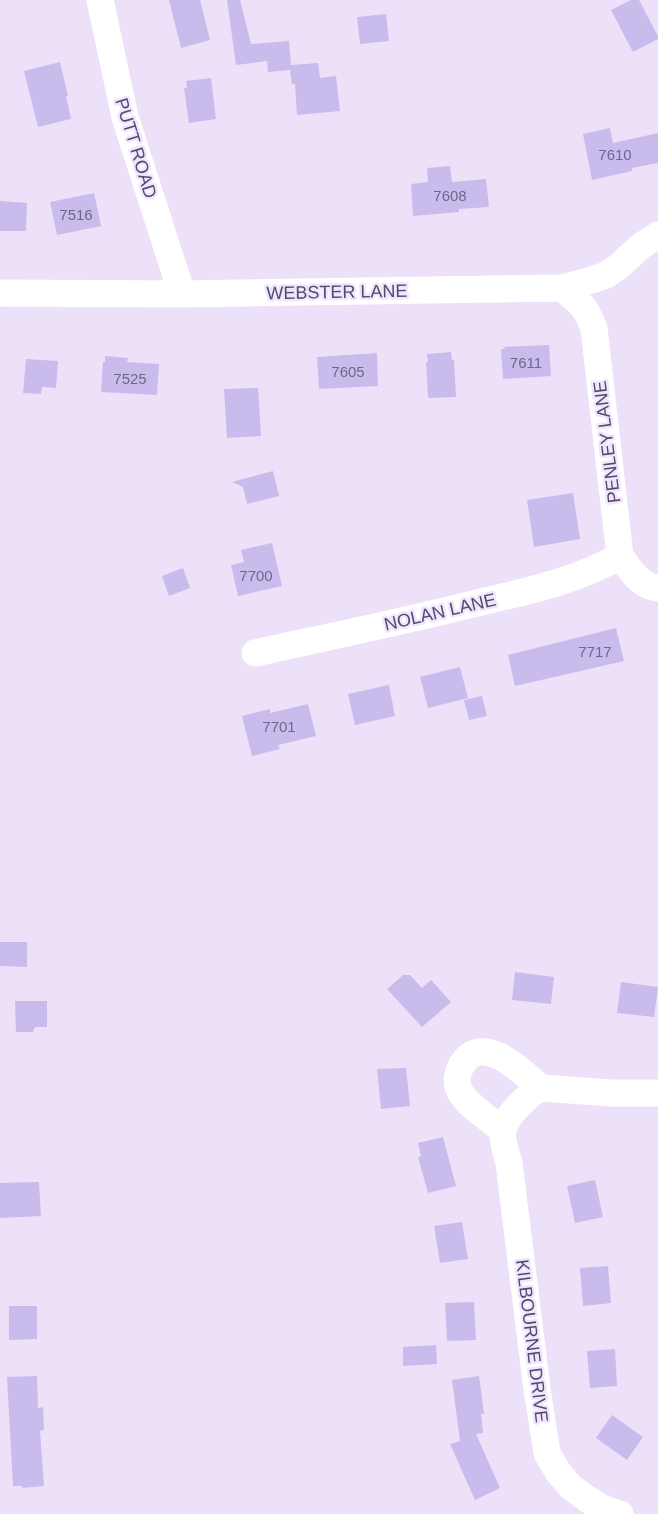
<svg xmlns="http://www.w3.org/2000/svg" width="658" height="1514" font-family="Helvetica,sans-serif">
<rect width="100%" height="100%" fill="#ede1f9"/>
<!-- building -->
<path fill="#c9bbec" d="M169,0H200L210,40L181,48Z
M227,0H240L251,44L289,41L291,65L318,63L320,78L336,76L340,111L297,115L295,84H292L290,70L268,72L267,61L236,65Z
M631,0H639L658,36V39L633,52L611,10Z
M386,14L389,41L360,44L357,17Z
M60,62L68,96H66L71,119L38,127L24,71Z
M211,78L216,119L189,123L184,88H187L186,81Z
M610,128L613,143L658,133V163L632,168V171L592,180L583,134Z
M450,166L452,182L486,179L489,207L459,209V212L413,216L411,184L428,182L427,168Z
M94,193L101,226L57,235L50,202Z
M0,201L27,203L26,231H0Z
M549,345L551,376L503,379L501,349H505L504,347Z
M451,352L452,360H454L456,397L430,398L428,397L426,362H428L427,354Z
M377,353L378,386L319,389L317,357Z
M105,356L128,358L127,362L159,364L157,395L101,392L103,362H105Z
M26,359L58,361L56,388L42,387L41,394L23,393Z
M258,388L261,436L227,438L224,389Z
M273,471L279,496L247,504L243,487L232,482Z
M573,493L580,539L534,547L527,500Z
M272,543L282,586L238,596L231,565L244,562L241,550Z
M183,568L190,588L169,596L162,576Z
M616,628L624,661L515,686L508,655Z
M460,667L468,698L428,708L420,677Z
M389,685L395,716L355,725L348,694Z
M482,696L487,716L469,720L464,700Z
M308,704L316,736L278,745L280,749L252,756L242,716L270,709V713Z
M0,942H27V967L0,966Z
M515,972L554,977L551,1004L512,1000Z
M403,975H410L422,988L431,980L451,1002L422,1027L387,989Z
M621,982L658,987L654,1017L617,1013Z
M15,1001H47V1027H35L33,1032H16Z
M406,1068L410,1106L381,1109L377,1069Z
M443,1137L456,1186L428,1193L418,1157L421,1156L418,1143Z
M595,1180L603,1217L575,1223L567,1186Z
M39,1182L41,1216L0,1218V1183Z
M462,1222L468,1259L440,1263L434,1226Z
M608,1266L611,1303L583,1306L580,1268Z
M474,1302L476,1340L447,1341L445,1303Z
M9,1306H37V1339L9,1340Z
M436,1345L437,1364L403,1366V1347Z
M615,1349L617,1386L590,1388L587,1351Z
M37,1376L38,1408L43,1407L44,1430L40,1431L44,1486L22,1488V1486H13L7,1377Z
M479,1376L484,1414H481L483,1433L476,1434L500,1488L475,1500L450,1444L460,1441L452,1380Z
M612,1415L643,1437L627,1460L596,1438Z"/>
<g fill="none" stroke-linecap="round" stroke-linejoin="round">
<!-- minor -->
<path stroke="#fff" stroke-width="27" d="M100,0L125,117L182,294
M562,288C580,303 586,306 594,329L620,556C630,569 640,587 658,588
M0,293L182,294L562,288L592,280L606,275L618,267L641,246L658,235
M255,653C328,637 401,622 473,604C523,592 575,582 620,556
M502,1131C490,1118 465,1105 459,1089C455,1081 458,1070 463,1063C484,1032 523,1073 541,1088
M620,1514L604,1509L587,1499L571,1487L558,1472L547,1453L537,1389L509,1163C507,1156 501,1138 503,1130C506,1116 528,1094 541,1088L612,1093H658"/>
</g>
<g text-anchor="middle" dominant-baseline="central" stroke-width="5" stroke-linejoin="round" paint-order="stroke">
<!-- number labels -->
<g font-size="15" fill="#70668d">
<text x="615" y="154">7610</text>
<text x="450" y="195">7608</text>
<text x="76" y="214">7516</text>
<text x="526" y="362">7611</text>
<text x="348" y="371">7605</text>
<text x="130" y="378">7525</text>
<text x="256" y="575">7700</text>
<text x="595" y="651">7717</text>
<text x="279" y="726">7701</text>
</g>
<!-- street labels -->
<g font-size="18" fill="#534a6d" stroke="#f1e6fd">
<text transform="translate(136 148) rotate(73)">PUTT ROAD</text>
<text transform="translate(337 292) rotate(-1)">WEBSTER LANE</text>
<text transform="translate(607 442) rotate(-97)">PENLEY LANE</text>
<text transform="translate(440 612) rotate(-13)">NOLAN LANE</text>
<text transform="translate(532 1341) rotate(83)">KILBOURNE DRIVE</text>
</g>
</g>
</svg>
